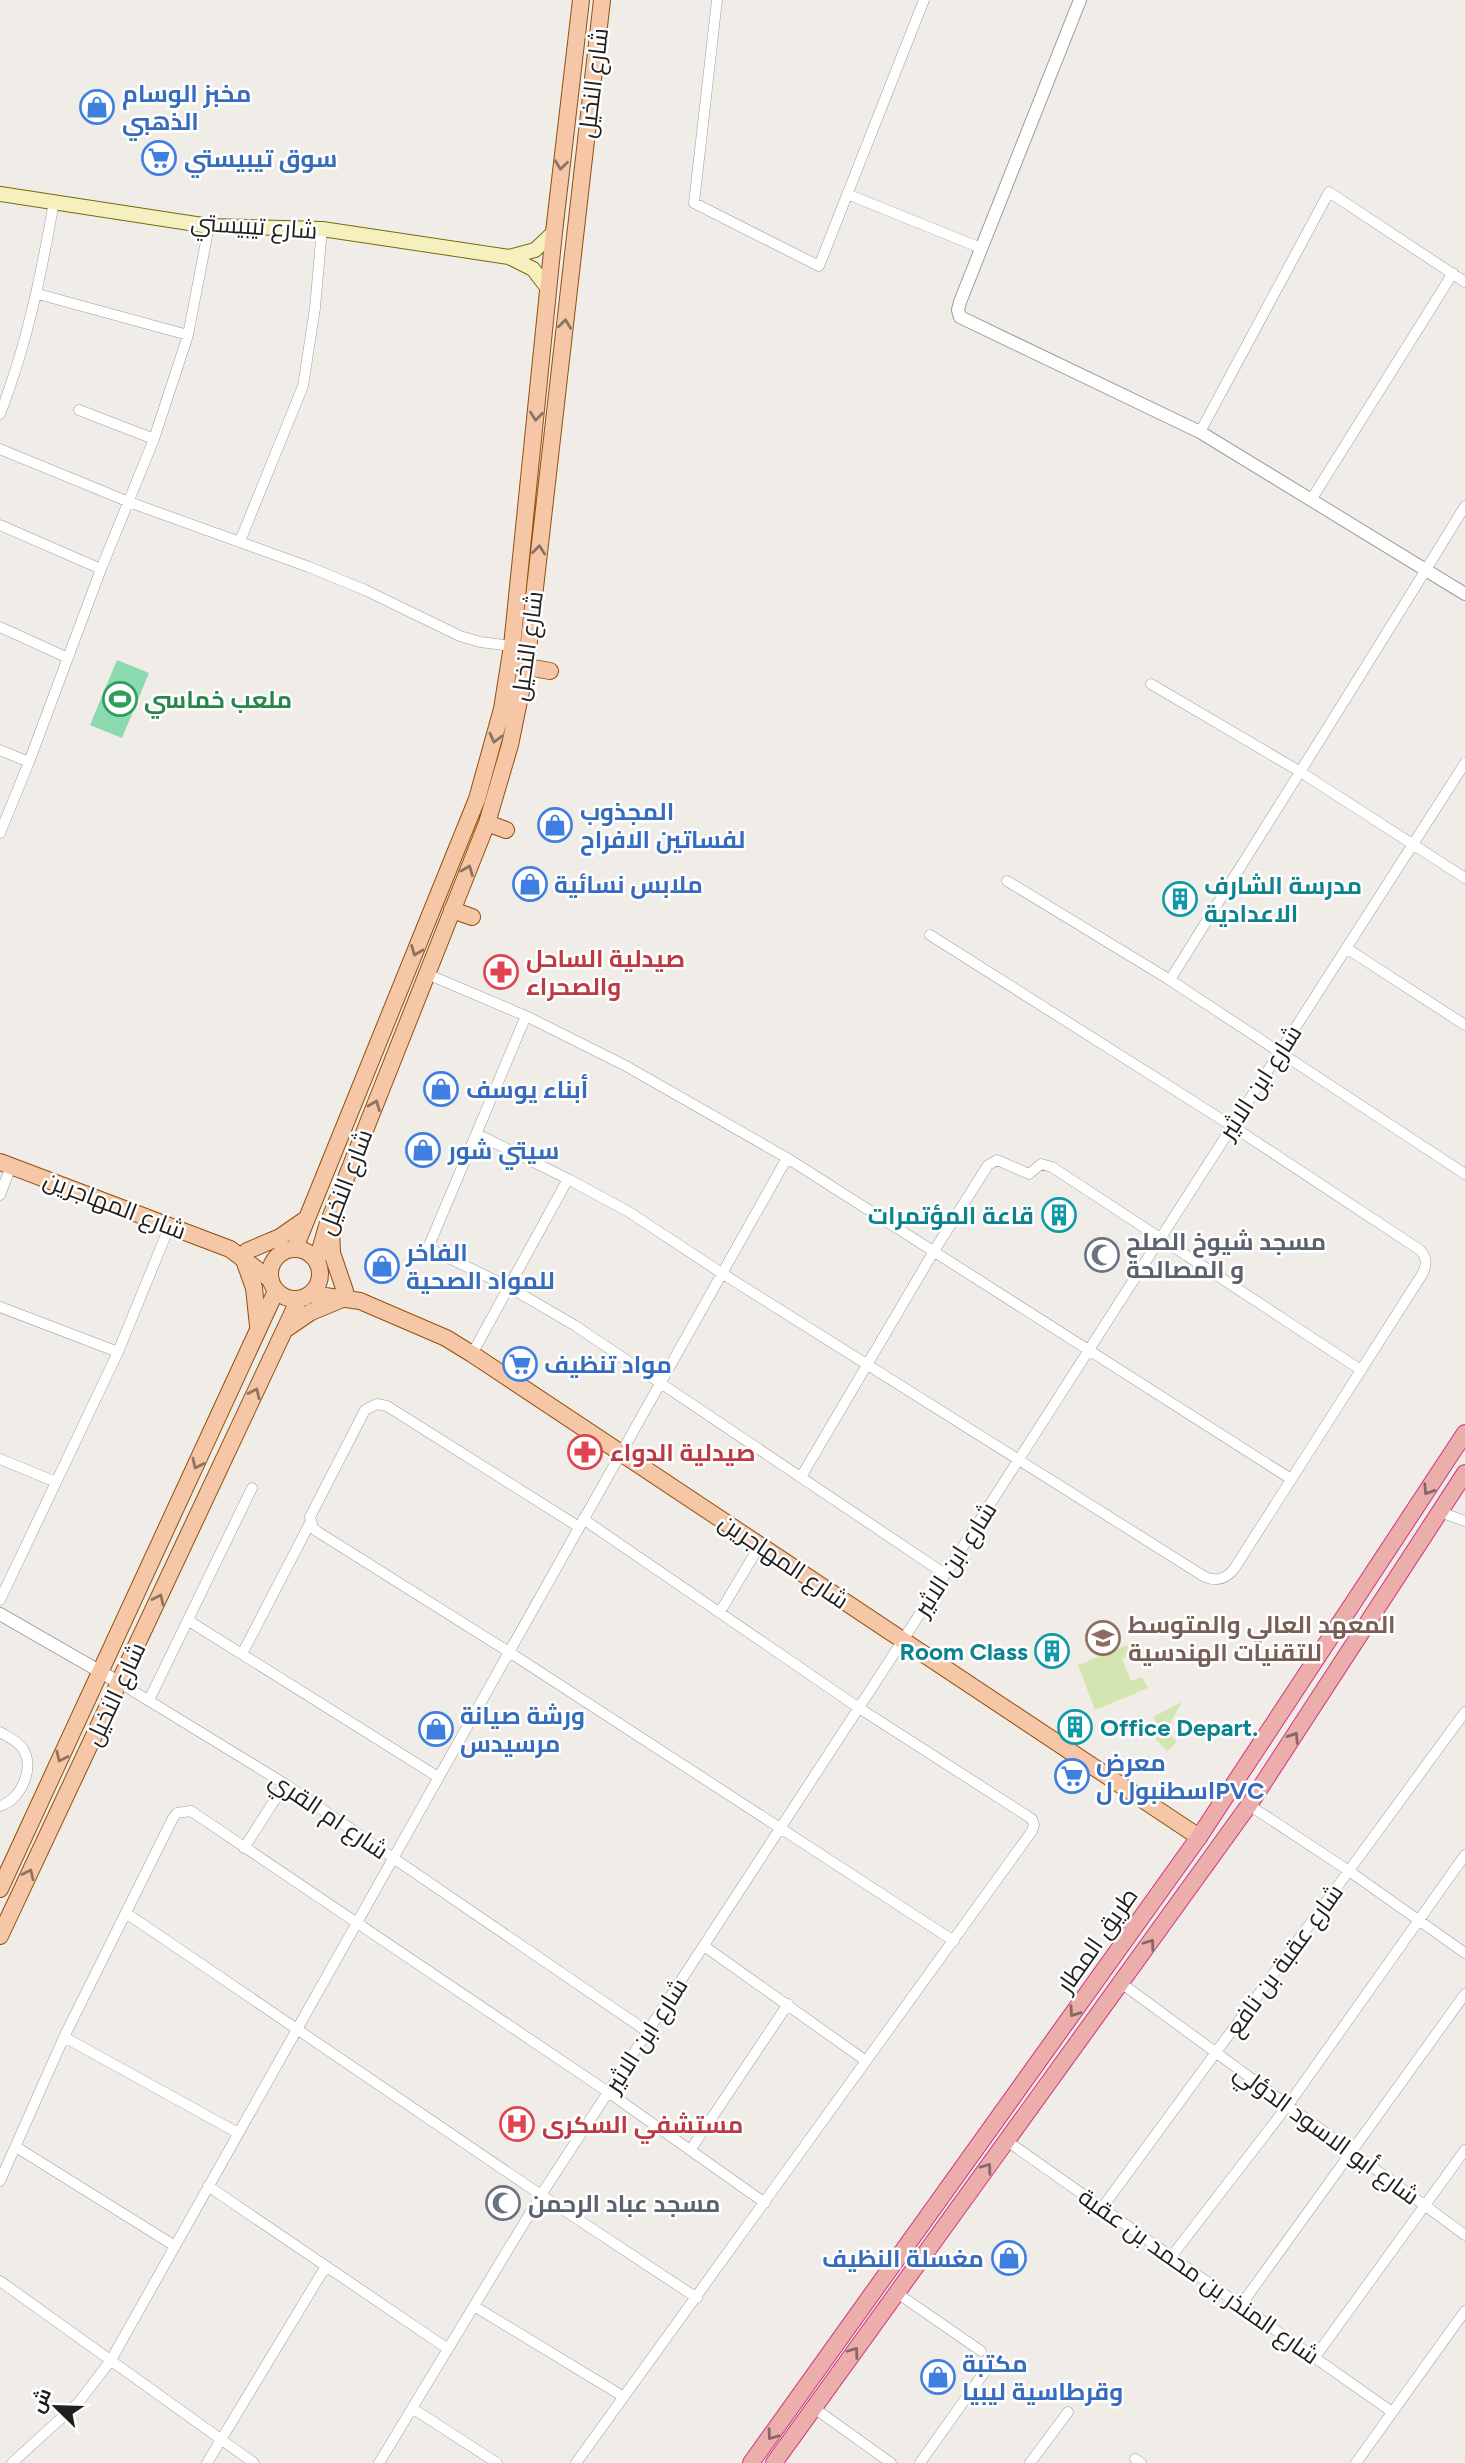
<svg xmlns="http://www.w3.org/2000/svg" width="1465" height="2463" font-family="Figtree,Cairo,sans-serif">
<rect width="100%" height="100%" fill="#f0ece7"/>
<!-- grass -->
<path fill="#d3e6b1" d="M1127,1645L1131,1655L1122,1659L1131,1681L1142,1677L1148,1688L1095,1710L1078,1665Z
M1182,1702L1166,1730L1177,1742L1167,1751L1150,1733L1158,1725L1153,1717Z"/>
<!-- pitch -->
<path fill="#8bd9af" d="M117,660L149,673L122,738L90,725Z"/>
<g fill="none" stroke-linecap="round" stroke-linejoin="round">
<!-- minor casing -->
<g stroke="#9d9d9d" stroke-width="11">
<path id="minor" d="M717,0L694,203L819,266L924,0
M847,194L981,248
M38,294L188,335
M79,410L154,439
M0,414C27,345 41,275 54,202
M1200,432L1329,192L1465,282
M0,449L129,502L309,567L365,590L460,636L480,642L512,646
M1311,500L1453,273
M0,525L101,569
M240,541L303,386L315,308L322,229
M0,627L68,658
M1151,684L1299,771L1465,878
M0,750L29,762
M0,833L29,762L101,569L154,439L188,335L209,226
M1007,881L1170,980L1465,1174
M1346,948L1465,1025
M427,974L526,1016L626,1066L787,1158L1291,1479
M1170,980C1268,822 1368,665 1465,506
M526,1016L428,1248L509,1287L574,1325L945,1574
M568,1179L629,1212L723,1274L1205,1577C1217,1582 1226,1579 1234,1569L1423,1273C1427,1263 1427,1258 1420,1250L1232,1126L930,935
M0,1195L11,1166
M0,1307L118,1352
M472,1354L568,1179L477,1134
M0,1459L56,1482
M801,1477L934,1251L988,1165L997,1160L1029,1174L1041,1164L1052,1167L1361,1370
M1440,1512L1465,1521
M583,1519L859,1708L1032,1819L1034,1825L1032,1831L866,2061
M579,1527L387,1406L377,1404L365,1410L310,1517L313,1528L318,1532L509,1652L954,1941
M0,1600L118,1352L170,1225
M720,1612L760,1545
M189,1621L438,1777
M242,1654L310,1523
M120,1683L285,1784L648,2032
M149,1700L252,1488
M0,1732C8,1737 18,1741 23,1749C35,1768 21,1800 0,1806
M1249,1805L1349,1871L1465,1953
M244,1848L285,1784
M126,1913L541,2195L697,2298
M1121,1983L1465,2235
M64,2037L238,2133
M1007,2141L1392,2412
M16,2147L175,2246
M691,2149L788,2004
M0,2181L64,2037L173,1818L177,1813L191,1811L608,2092L765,2203
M208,2186L448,2349
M1102,2208L1465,1712
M1171,2257L1288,2105L1465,1855
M0,2281L254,2463
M897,2293L981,2351
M1241,2305L1465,1994
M474,2306L624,2397
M1315,2357L1465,2150
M412,2408L497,2463
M814,2408L891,2463
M1135,2459L1141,2463
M12,2463L79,2402L111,2360L787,1158
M207,2463L326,2266
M379,2463L541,2195L903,1640L1465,763
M576,2463L866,2061L704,1946
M920,2463L993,2360
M1030,2463L1068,2412
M1356,2463L1465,2311"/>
</g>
<!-- tertiary casing -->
<g stroke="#9d9d9d" stroke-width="14">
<path id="tertiary" d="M1080,0L960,302L958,310L960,317L1200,432L1465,594
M0,1614L120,1683"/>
</g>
<!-- secondary casing -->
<g stroke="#726d0d" stroke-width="16">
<path id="secondary" d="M0,194L209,226L322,229L509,257L533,269L549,290
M509,257L535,250L554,232"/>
</g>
<!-- primary casing -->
<g stroke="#92500a" stroke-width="18">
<path id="primary" d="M515,665L550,671
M487,823L506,830
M452,910L472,917
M0,1162L230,1249L271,1280
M331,1227L332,1253L345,1291
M295,1248L477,799L502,709L512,646L554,232L581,0
M270 1274a25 25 0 1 1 50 0a25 25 0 1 1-50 0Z
M247,1251L280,1237L306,1219
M244,1260L254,1288L258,1326
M317,1261L327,1226L487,823L510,745L526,667L602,0
M311,1294L360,1301L446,1338L472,1354L1199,1837
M286,1329L311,1312L340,1300
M0,1889L276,1291
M0,1936L299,1299"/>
</g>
<!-- trunk casing -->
<g stroke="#d03381" stroke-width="18">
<path id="trunk" d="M751,2463L1199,1837L1465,1433
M774,2463L1249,1805L1465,1473"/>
</g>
<!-- minor -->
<use href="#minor" stroke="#fff" stroke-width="10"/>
<!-- tertiary -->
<use href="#tertiary" stroke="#fff" stroke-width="12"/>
<!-- secondary -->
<use href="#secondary" stroke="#f6f0bf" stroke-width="14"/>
<!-- primary -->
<use href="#primary" stroke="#f6c7a6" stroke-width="16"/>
<!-- trunk -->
<use href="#trunk" stroke="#ecaeaa" stroke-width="16"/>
</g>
<!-- one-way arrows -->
<defs><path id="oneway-chevron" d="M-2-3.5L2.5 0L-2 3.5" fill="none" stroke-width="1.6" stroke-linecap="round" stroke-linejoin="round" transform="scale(1.75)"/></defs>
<g stroke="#8b7463">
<use href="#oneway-chevron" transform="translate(561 165) rotate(97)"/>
<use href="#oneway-chevron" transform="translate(565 324) rotate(-83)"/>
<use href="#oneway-chevron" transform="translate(536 416) rotate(96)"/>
<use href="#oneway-chevron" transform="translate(539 550) rotate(-84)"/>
<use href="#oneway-chevron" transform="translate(495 738) rotate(104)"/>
<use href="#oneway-chevron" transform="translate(468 870) rotate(-68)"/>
<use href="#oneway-chevron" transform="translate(416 951) rotate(112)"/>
<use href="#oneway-chevron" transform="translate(375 1105) rotate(-68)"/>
<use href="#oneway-chevron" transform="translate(255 1393) rotate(-65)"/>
<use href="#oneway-chevron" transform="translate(197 1464) rotate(115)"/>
<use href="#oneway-chevron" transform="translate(159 1599) rotate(-65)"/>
<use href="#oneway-chevron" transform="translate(61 1757) rotate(115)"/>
<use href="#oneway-chevron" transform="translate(29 1874) rotate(-65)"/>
</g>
<g stroke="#866765">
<use href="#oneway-chevron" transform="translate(1428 1490) rotate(123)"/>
<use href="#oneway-chevron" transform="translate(1294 1737) rotate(-57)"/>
<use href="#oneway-chevron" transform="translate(1150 1944) rotate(-54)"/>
<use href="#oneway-chevron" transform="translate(1074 2012) rotate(125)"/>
<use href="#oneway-chevron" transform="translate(987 2168) rotate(-54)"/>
<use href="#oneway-chevron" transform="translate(854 2352) rotate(-54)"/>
<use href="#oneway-chevron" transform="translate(772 2435) rotate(126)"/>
</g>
<!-- icons -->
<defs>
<g id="shop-ring" transform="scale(1.75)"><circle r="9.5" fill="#fff" stroke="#3f7fe0" stroke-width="1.5"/><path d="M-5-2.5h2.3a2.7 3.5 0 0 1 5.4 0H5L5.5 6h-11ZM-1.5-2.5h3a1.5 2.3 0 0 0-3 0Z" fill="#3f7fe0"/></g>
<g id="supermarket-ring" transform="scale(1.75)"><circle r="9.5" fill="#fff" stroke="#3f7fe0" stroke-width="1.5"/><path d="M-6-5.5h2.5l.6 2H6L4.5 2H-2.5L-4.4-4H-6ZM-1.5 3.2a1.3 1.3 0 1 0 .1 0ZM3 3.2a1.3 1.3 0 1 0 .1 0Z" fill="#3f7fe0"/></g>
<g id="stadium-ring" transform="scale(1.75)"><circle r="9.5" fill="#fff" stroke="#2e9e5b" stroke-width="1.5"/><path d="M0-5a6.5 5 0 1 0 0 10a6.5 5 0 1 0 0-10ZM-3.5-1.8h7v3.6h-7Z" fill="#2e9e5b"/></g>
<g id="building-ring" transform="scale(1.75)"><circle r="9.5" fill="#fff" stroke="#0f9aa8" stroke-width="1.5"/><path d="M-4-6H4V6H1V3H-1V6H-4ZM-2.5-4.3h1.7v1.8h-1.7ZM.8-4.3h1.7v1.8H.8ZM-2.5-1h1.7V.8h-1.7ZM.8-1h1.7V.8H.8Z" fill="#0f9aa8"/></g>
<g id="pharmacy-ring" transform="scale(1.75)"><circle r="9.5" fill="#fff" stroke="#e0444e" stroke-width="1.5"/><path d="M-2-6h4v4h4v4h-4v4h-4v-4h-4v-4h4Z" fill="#e0444e"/></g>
<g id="mosque-ring" transform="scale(1.75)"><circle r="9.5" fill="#fff" stroke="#6b7280" stroke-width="1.5"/><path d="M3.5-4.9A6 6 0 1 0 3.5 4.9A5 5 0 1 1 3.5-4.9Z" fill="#6b7280"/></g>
<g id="university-ring" transform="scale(1.75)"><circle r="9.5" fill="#fff" stroke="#8d6e63" stroke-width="1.5"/><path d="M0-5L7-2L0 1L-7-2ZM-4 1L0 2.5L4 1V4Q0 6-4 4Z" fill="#8d6e63"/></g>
<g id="hospital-ring" transform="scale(1.75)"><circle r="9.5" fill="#fff" stroke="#e0444e" stroke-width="1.5"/><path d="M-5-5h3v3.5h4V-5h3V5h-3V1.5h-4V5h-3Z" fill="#e0444e"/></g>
</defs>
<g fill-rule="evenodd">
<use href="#shop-ring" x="97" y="107"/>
<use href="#supermarket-ring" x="159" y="158"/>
<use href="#stadium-ring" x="120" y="699"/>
<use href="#shop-ring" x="555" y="825"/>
<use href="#shop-ring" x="530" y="884"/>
<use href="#building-ring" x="1180" y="899"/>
<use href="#pharmacy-ring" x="501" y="972"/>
<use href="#shop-ring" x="441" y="1089"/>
<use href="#shop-ring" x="423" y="1150"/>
<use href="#building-ring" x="1059" y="1215"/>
<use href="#mosque-ring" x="1102" y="1255"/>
<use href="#shop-ring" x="382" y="1266"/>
<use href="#supermarket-ring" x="520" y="1364"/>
<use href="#pharmacy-ring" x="585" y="1452"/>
<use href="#university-ring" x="1103" y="1638"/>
<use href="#building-ring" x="1052" y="1651"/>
<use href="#building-ring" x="1075" y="1727"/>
<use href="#shop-ring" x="436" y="1729"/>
<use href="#supermarket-ring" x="1072" y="1776"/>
<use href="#hospital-ring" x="517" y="2124"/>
<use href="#mosque-ring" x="503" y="2203"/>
<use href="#shop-ring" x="1009" y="2258"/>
<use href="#shop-ring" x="938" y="2377"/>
</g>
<g text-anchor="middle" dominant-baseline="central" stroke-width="5" stroke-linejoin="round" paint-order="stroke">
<!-- street labels -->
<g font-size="24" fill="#202020" stroke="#fff">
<text transform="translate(593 83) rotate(-83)">شارع النخيل</text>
<text transform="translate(254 226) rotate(4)">شارع تيبيستي</text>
<text transform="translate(527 646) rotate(-82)">شارع النخيل</text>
<text transform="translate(1260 1082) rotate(-57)">شارع ابن الاثير</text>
<text transform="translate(345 1182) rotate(-69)">شارع النخيل</text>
<text transform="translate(115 1205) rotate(21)">شارع المهاجرين</text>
<text transform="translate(955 1559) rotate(-57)">شارع ابن الاثير</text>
<text transform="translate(784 1561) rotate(34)">شارع المهاجرين</text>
<text transform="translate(115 1694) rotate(-65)">شارع النخيل</text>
<text transform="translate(329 1815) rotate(34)">شارع ام القري</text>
<text transform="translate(1097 1940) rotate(-55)">طريق المطار</text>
<text transform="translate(1284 1960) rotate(-54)">شارع عقبة بن نافع</text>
<text transform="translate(646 2035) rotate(-57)">شارع ابن الاثير</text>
<text transform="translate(1327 2134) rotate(36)">شارع أبو الاسود الدؤلي</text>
<text transform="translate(1199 2276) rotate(35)">شارع المنذر بن محمد بن عقبة</text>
</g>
<!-- shop labels -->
<g font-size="24" font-weight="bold" fill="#366cbe" stroke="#fff" text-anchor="start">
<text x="122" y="93">مخبز الوسام<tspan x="122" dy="28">الذهبي</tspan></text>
<text x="184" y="158">سوق تيبيستي</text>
<text x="580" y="811">المجذوب<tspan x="580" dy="28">لفساتين الافراح</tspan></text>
<text x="554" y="884">ملابس نسائية</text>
<text x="466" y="1089">أبناء يوسف</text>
<text x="448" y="1150">سيتي شور</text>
<text x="406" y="1252">الفاخر<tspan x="406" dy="28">للمواد الصحية</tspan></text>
<text x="544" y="1364">مواد تنظيف</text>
<text x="460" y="1715">ورشة صيانة<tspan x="460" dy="28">مرسيدس</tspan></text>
<text x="1096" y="1762">معرض<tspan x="1096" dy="28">اسطنبول لPVC</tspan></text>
<text x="984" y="2258" text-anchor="end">مغسلة النظيف</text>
<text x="962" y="2363">مكتبة<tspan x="962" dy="28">وقرطاسية ليبيا</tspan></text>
</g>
<!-- leisure labels -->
<g font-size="24" font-weight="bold" fill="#27864d" stroke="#fff" text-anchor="start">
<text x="144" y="699">ملعب خماسي</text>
</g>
<!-- culture labels -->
<g font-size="24" font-weight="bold" fill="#0d838f" stroke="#fff" text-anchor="start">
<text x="1204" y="885">مدرسة الشارف<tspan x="1204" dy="28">الاعدادية</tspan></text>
<text x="1034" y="1215" text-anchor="end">قاعة المؤتمرات</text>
<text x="1028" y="1651" text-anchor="end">Room Class</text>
<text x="1100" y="1727">Office Depart.</text>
</g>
<!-- health labels -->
<g font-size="24" font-weight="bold" fill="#be3a42" stroke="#fff" text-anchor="start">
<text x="526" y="958">صيدلية الساحل<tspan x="526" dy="28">والصحراء</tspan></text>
<text x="610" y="1452">صيدلية الدواء</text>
<text x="542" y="2124">مستشفي السكرى</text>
</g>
<!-- worship labels -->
<g font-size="24" font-weight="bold" fill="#5b616d" stroke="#fff" text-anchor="start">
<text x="1126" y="1241">مسجد شيوخ الصلح<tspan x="1126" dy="28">و المصالحة</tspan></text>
<text x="528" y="2203">مسجد عباد الرحمن</text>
</g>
<!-- education labels -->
<g font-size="24" font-weight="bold" fill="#785e54" stroke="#fff" text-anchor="start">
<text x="1128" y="1624">المعهد العالي والمتوسط<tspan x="1128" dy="28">للتقنيات الهندسية</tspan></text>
</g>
</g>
<!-- north arrow -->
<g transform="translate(56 2407) rotate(293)" stroke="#ffffff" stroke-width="5" paint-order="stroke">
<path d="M0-5L12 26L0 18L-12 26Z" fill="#202020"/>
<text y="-10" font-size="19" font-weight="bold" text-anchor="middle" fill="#202020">ش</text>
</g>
</svg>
